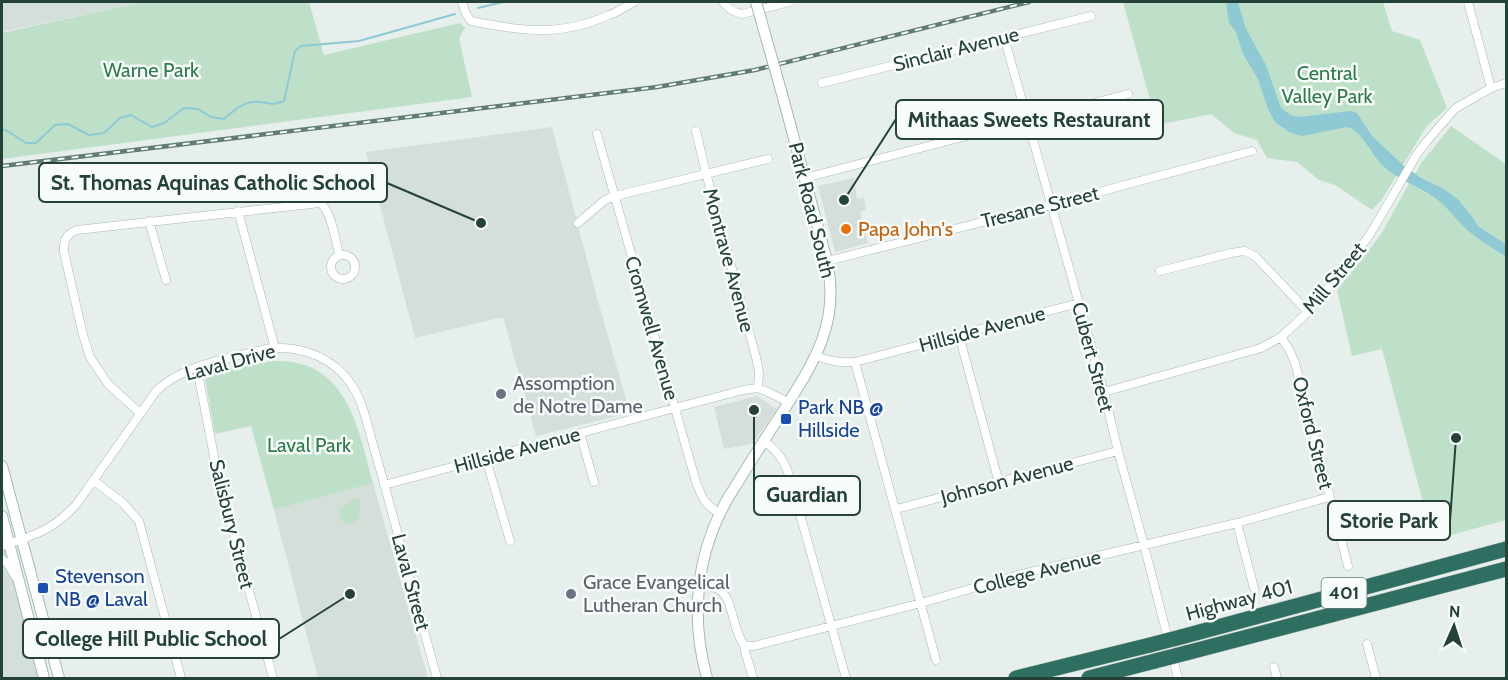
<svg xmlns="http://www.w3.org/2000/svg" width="1508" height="680" font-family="Cabin,sans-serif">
<rect width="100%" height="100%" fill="#e6efeb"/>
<!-- built -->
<path fill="#d4dfda" d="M2,2H143L2,32Z
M552,127L596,294L630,413L536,436L503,317L415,338L366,152Z
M854,178L857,199L864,198L866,210L860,212L868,243L835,252L818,186Z
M757,396L777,409L752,444L724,449L714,407Z
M373,483L428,678H318L274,510Z
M2,532L40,678H2Z"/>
<!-- green -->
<path fill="#bfe0c8" d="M143,2H309L324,55L460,23L465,28L459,38L472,97L2,159V33Z
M1123,2H1383L1392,31L1420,40L1447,108L1426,127L1381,201L1372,210L1335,185L1319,180L1297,162L1267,158L1257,140L1234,133L1211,114L1157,125Z
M1451,126L1506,164V244L1479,227L1471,215L1458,199L1444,189L1415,174L1422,162Z
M1409,183L1438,200L1457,218L1464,227L1506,257V520L1433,540L1382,349L1352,356L1337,290L1367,253L1383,231Z
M273,361C347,358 358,427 373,483L274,510L251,426L215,434L205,378L232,368Z
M355,498L360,500L359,519C349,528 339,524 339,510Z"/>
<!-- water -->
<path fill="#8ec9d4" d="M1226,2H1238L1246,29L1266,65L1281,108L1291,115L1298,117L1351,111L1357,113L1372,136L1403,165L1420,177L1444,189L1458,199L1471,215L1479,227L1506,244V257C1493,248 1477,239 1465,228C1455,218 1447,207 1435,198C1419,187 1399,180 1384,167C1372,156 1362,130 1347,127L1302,136L1289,132L1275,122L1268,109L1258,79L1243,54L1236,32L1229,23Z"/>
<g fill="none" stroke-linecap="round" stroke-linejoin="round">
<!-- stream -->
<path stroke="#8ec9d4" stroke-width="2" d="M478,8L503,2
M2,130H6L26,143H36L55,125L68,124L89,135L104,133L120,118L131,115L152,127L164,123L184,108L198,109L211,117L224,119C234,110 245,100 260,102C273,103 270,106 284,101L295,51L301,46L359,41L455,14"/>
<!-- street casing -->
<g stroke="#a8b8b2" stroke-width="9">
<path id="street" d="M462,2L466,14L471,21C520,31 561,37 609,15C618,12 626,6 634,2
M723,2C728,9 733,12 742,14L789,2
M1468,2L1491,88
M1004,37L1104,392L1118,451L1144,545L1178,678
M822,83L1091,16
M696,131L706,173L757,361L759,373L758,388
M597,134L696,482C702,497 704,504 719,513
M805,178L1128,94
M238,211L275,348
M149,221L166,280
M578,223L605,200L615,196L768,159
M331 267a12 12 0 1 1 24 0a12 12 0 1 1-24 0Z
M827,261L1050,205L1252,151
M1160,271L1231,253L1244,251L1255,256L1308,312
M959,335L999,483
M1281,337L1290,351L1295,363L1348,566
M816,356C830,361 840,363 855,362L1079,303
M855,362L936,660
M197,368L218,477L273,678
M1104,392L1261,348L1281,337L1308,312L1322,295L1369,236L1417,154L1427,141L1452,112L1456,108L1491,88L1506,83
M140,413L108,384L90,357L83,335L64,252C63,240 66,234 77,230L320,203C331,210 336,241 339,255
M580,433L594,482
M764,441C778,452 783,458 789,475L846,678
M486,459L510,541
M93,480L123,503L139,521L181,678
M384,485L743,390L758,388L768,392L788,402
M896,509L1118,451
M1237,523L1254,588
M30,536C49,530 62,519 76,505L157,390C186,364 228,359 265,349C293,345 324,353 344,375C360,392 365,415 371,437C376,456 382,475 387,494C403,555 420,617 437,678
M2,546L26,538
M2,559L8,564L15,576
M699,585C704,586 713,586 718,589C734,597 732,632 745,646V651L753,678
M1367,644L1376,678
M745,646H754L921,603L1018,575L1237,523L1329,497
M1274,667L1277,678"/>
</g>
<!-- secondary casing -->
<g stroke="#a4bbb3" stroke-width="12">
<path id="secondary" d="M2,466L59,678
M2,516L44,678
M707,678C690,617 696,554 728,498C745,471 762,443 780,416C812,365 841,325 827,261L782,94"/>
</g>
<!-- highway casing -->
<g stroke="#c2cac8" stroke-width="16">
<path id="highway" d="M1181,637L1506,549
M1186,653L1506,569
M1016,678L1150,645
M1089,678L1155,661"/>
</g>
<!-- street -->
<use href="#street" stroke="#fff" stroke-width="8"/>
<!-- secondary -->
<use href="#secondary" stroke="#fff" stroke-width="10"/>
<!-- highway -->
<use href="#highway" stroke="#2f6f62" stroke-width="15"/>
<!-- rail casing -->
<g stroke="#5f7d75" stroke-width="4.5">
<path id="rail" d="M2,166L657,87L755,70L1029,2"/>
</g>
<!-- rail -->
<use href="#rail" stroke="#f7fbf9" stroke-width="2" stroke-dasharray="7" stroke-linecap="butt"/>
<!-- secondary-bridge casing -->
<g stroke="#a4bbb3" stroke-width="12" stroke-linecap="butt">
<path id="secondary-bridge" d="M756,2L782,94"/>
</g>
<!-- highway-bridge casing -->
<g stroke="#c2cac8" stroke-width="16" stroke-linecap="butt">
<path id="highway-bridge" d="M1150,645L1181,637
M1155,661L1186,653"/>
</g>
<!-- secondary-bridge -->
<use href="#secondary-bridge" stroke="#fff" stroke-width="10"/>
<!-- highway-bridge -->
<use href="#highway-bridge" stroke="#2f6f62" stroke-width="15"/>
</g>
<!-- markers -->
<circle fill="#e8710a" stroke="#f7fbf9" stroke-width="2" cx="846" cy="229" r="6"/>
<g fill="#6b7280" stroke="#f7fbf9" stroke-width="2">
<circle cx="501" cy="394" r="6"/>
<circle cx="571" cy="594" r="6"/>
</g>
<g fill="#1a4fb4" stroke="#f7fbf9" stroke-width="2">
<rect x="780" y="413" width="12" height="12" rx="3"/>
<rect x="37" y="582" width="12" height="12" rx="3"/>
</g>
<g text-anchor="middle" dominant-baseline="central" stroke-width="5" stroke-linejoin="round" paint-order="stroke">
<!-- shield labels -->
<rect fill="#f7fbf9" stroke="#637a73" stroke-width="1.5" x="1321.5" y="578" width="45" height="30" rx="4.5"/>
<g font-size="18" font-weight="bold" fill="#24423a">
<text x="1344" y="593">401</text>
</g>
<!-- street labels -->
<g font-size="20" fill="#24423a" stroke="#f7fbf9">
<text transform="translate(956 49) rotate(-14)">Sinclair Avenue</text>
<text transform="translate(1040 207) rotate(-14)">Tresane Street</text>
<text transform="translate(812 210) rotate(76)">Park Road South</text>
<text transform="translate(729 260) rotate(75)">Montrave Avenue</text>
<text transform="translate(1334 278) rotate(-50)">Mill Street</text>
<text transform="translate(652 328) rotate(74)">Cromwell Avenue</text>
<text transform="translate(982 329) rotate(-15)">Hillside Avenue</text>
<text transform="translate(1093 357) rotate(75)">Cubert Street</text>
<text transform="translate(230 362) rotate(-15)">Laval Drive</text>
<text transform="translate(1313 433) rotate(76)">Oxford Street</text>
<text transform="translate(517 450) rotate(-15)">Hillside Avenue</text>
<text transform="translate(1007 480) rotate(-15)">Johnson Avenue</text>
<text transform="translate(232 524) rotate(76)">Salisbury Street</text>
<text transform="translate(1037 572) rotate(-14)">College Avenue</text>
<text transform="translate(411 582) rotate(75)">Laval Street</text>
<text transform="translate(1239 600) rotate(-15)">Highway 401</text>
</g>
<!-- park labels -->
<g font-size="20" fill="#2d7a4b" stroke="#f7fbf9">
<text x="151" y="70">Warne Park</text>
<text x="1327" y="73">Central<tspan x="1327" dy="23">Valley Park</tspan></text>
<text x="309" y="445">Laval Park</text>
</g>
<!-- food labels -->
<g font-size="20" fill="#c56008" stroke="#f7fbf9" text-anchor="start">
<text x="858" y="229">Papa John's</text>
</g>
<!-- worship labels -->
<g font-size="20" fill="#5b616d" stroke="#f7fbf9" text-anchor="start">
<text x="513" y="383">Assomption<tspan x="513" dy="23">de Notre Dame</tspan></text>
<text x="583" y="582">Grace Evangelical<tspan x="583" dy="23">Lutheran Church</tspan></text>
</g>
<!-- transit labels -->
<g font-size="20" fill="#164399" stroke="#f7fbf9" text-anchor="start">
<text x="798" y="407">Park NB @<tspan x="798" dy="23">Hillside</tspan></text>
<text x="55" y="576">Stevenson<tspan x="55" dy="23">NB @ Laval</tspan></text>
</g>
</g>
<!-- callouts -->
<path fill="none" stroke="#24423a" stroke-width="2" d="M844 200L896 119M481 223L387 183M754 410L754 495M1456 438L1450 521M350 594L279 639"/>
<g fill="#24423a" stroke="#f7fbf9" stroke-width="2">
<circle cx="844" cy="200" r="6"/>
<circle cx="481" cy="223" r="6"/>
<circle cx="754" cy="410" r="6"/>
<circle cx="1456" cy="438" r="6"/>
<circle cx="350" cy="594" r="6"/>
</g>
<g fill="#f7fbf9" stroke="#24423a" stroke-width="2">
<rect x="896" y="100" width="267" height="39" rx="6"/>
<rect x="39" y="163" width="348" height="39" rx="6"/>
<rect x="754" y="476" width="106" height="39" rx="6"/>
<rect x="1328" y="501" width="122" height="39" rx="6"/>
<rect x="23" y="619" width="256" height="39" rx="6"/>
</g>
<g font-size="21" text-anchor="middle" font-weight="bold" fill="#24423a">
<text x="1029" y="127">Mithaas Sweets Restaurant</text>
<text x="213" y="190">St. Thomas Aquinas Catholic School</text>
<text x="807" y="502">Guardian</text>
<text x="1389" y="528">Storie Park</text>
<text x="151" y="646">College Hill Public School</text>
</g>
<!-- border -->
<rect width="1508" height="680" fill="none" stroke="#24423a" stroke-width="6"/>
<!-- north arrow -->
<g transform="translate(1454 626) rotate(3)" stroke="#f7fbf9" stroke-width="4.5" paint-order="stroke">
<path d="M0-4.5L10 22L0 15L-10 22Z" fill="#24423a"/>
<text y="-9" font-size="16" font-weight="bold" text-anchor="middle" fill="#24423a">N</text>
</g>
</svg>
